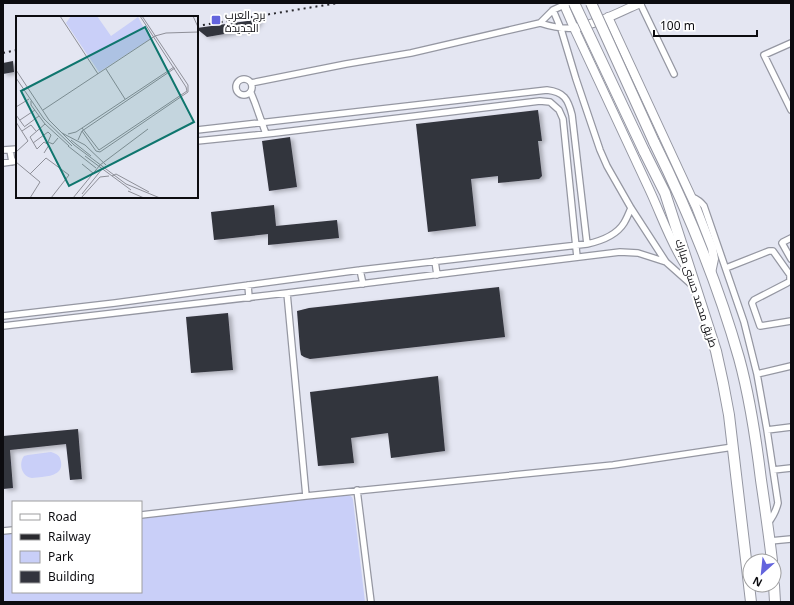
<svg xmlns="http://www.w3.org/2000/svg" width="794" height="605" font-family="'Noto Sans',Cairo,sans-serif">
<defs>
<filter id="shadow"><feDropShadow dx="3.5" dy="2" stdDeviation="2" flood-color="#0004"/></filter>
</defs>
<rect width="100%" height="100%" fill="#e4e6f2"/>
<!-- green -->
<path fill="#c9cff8" d="M51,452C57,454 60,455 61,462C63,474 51,476 42,477C39,477 35,478 32,478C22,477 18,464 24,456L28,455Z
M347,494L352,497L353,500L365,602H3V534L4,532L13,531V592H141V517Z"/>
<!-- building -->
<path fill="#33343e" filter="url(#shadow)" d="M261,19L253,29L207,37L197,29V28Z
M13,61L14,72L3,74V63Z
M538,110L542,141H538L542,176L539,179L498,183V176L471,179L476,226L428,232L416,124Z
M290,137L297,187L269,191L262,141Z
M274,205L276,226L337,220L339,238L268,245V234L214,240L211,212Z
M499,287L505,337L310,359L304,357L301,355L300,349L297,311L309,308Z
M228,313L233,370L191,373L186,317Z
M438,376L445,451L391,458L388,433L351,438L354,463L318,466L310,392Z
M78,429L82,479L70,480L66,444L10,450L13,488L3,489V436Z"/>
<g fill="none" stroke-linecap="round" stroke-linejoin="round">
<!-- street casing -->
<g stroke="#9597a2" stroke-width="8">
<path id="street" d="M640,3L674,74
M553,10L561,29L576,79L600,150L607,166L631,208L666,262L693,286
M540,23C552,27 561,29 574,28
M540,23L553,10L564,5
M791,43L764,55L791,110
M236 87a8 8 0 1 1 16 0a8 8 0 1 1-16 0Z
M251,83L346,64L411,53L540,23
M251,93L255,103L266,134
M197,130L547,90C564,92 568,99 572,115L587,244
M197,141L275,133L540,101L550,102L559,110L563,119L577,257
M3,150L17,149
M10,150L12,162
M3,163L17,161
M692,197C697,199 701,202 704,206L744,322L757,374L767,430L778,503C776,511 773,517 768,523
M791,238L783,242L782,243L791,259
M435,261L437,275
M726,268L769,251H773L790,275V281L787,283L754,300L752,303L760,326L791,321
M360,270L363,284
M248,285L249,298
M287,293L306,496
M3,316L115,303L360,270L587,244C601,241 616,236 624,223C627,218 629,213 631,208
M3,326L287,293L620,252L638,253L666,262
M757,374L791,366
M767,430L791,427
M773,470L791,468
M357,490L371,602
M141,515L306,496L613,465L733,447
M3,531L13,530
M770,541L791,539"/>
</g>
<!-- secondary casing -->
<g stroke="#9597a2" stroke-width="10">
<path id="secondary" d="M568,3L564,5L574,28C599,82 625,137 650,191C662,217 671,244 687,268
M608,17L696,207L712,248L714,259L711,273
M574,28C597,24 618,13 640,3"/>
</g>
<!-- highway casing -->
<g stroke="#9597a2" stroke-width="12">
<path id="highway" d="M654,142C688,211 718,284 739,358C750,398 756,439 761,480C765,507 769,534 772,561
M644,151L665,193L716,351L723,383L729,415L751,602
M774,585L775,602"/>
</g>
<!-- street -->
<use href="#street" stroke="#fff" stroke-width="5.5"/>
<!-- secondary -->
<use href="#secondary" stroke="#fff" stroke-width="8"/>
<!-- highway -->
<use href="#highway" stroke="#fff" stroke-width="10"/>
<!-- rail -->
<path stroke="#2a2a2f" stroke-width="2" stroke-dasharray="2 4" stroke-linecap="butt" d="M197,26L338,3
M3,53L17,50"/>
<!-- highway-bridge casing -->
<g stroke="#9597a2" stroke-width="12" stroke-linecap="butt">
<path id="highway-bridge" d="M574,3L644,151
M591,3L654,142"/>
</g>
<!-- highway-bridge -->
<use href="#highway-bridge" stroke="#fff" stroke-width="10"/>
</g>
<!-- markers -->
<rect fill="#6364dd" stroke="#fff" stroke-width="1.5" x="211" y="15" width="10" height="10" rx="2"/>
<g text-anchor="middle" dominant-baseline="central" stroke-width="4" stroke-linejoin="round" paint-order="stroke">
<!-- poi labels -->
<g font-size="11" fill="#0c0c10" stroke="#fff" text-anchor="start">
<text x="225" y="14">برج العرب<tspan x="225" dy="13">الجديدة</tspan></text>
</g>
<!-- street labels -->
<g font-size="11" fill="#0c0c10" stroke="#fff">
<text transform="translate(697 293) rotate(72)">طريق محمد حسنى مبارك</text>
</g>
</g>
<!-- overview -->
<g transform="translate(16 16)">
<rect width="182" height="182" fill="#e4e6f2"/>
<path d="M55,0H81L95,20L122,1L134,23L83,56L50,7Z" fill="#c9cff8"/>
<path fill="none" stroke="#8e8f98" stroke-width="1" d="M44,0L82,58M177,0L182,11M90,53L109,83M0,54L33,104L58,129L110,168L144,182M0,62L28,103L56,130M15,85V89L29,108L53,130M0,91L13,83M27,94L139,20L150,17L182,16M0,99L8,110M4,104L19,94M0,106L12,125L0,136M8,111L23,100M66,112L83,134L171,75L170,71L124,0M6,115L15,109L20,115M66,115L80,135L84,136L172,76V69L126,0M46,117L69,129L90,149M52,118L60,116L158,51M55,124L75,140M62,124L66,115L159,52M17,127L32,116L35,119L32,126L37,128L42,122M52,130L80,152M28,137L33,129L28,126L21,133L14,121L29,108M69,140L115,174M0,146L24,166L14,182M66,148L77,157M14,158L30,142L53,159L35,182M96,160L100,158L133,176M112,175L128,182M66,178L86,153M57,182L84,149L132,113M65,182L84,161L93,160"/>
<path fill="#0f766e" fill-opacity="0.15" stroke="#0f766e" stroke-width="2" d="M129,11L178,106L53,170L5,75Z"/>
<rect width="182" height="182" fill="none" stroke="#0c0c10" stroke-width="2"/>
</g>
<!-- border -->
<rect width="794" height="605" fill="none" stroke="#0c0c10" stroke-width="8"/>
<!-- legend -->
<rect x="12" y="501" width="130" height="92" fill="#ffffff" stroke="#9e9e9f"/>
<rect x="20" y="514" width="20" height="6" fill="#ffffff" stroke="#9e9e9f"/>
<text x="48" y="521" font-size="12" fill="#0c0c10">Road</text>
<rect x="20" y="534" width="20" height="6" fill="#2a2a2f" stroke="#9e9e9f"/>
<text x="48" y="541" font-size="12" fill="#0c0c10">Railway</text>
<rect x="20" y="551" width="20" height="12" fill="#c9cff8" stroke="#9e9e9f"/>
<text x="48" y="561" font-size="12" fill="#0c0c10">Park</text>
<rect x="20" y="571" width="20" height="12" fill="#33343e" stroke="#9e9e9f"/>
<text x="48" y="581" font-size="12" fill="#0c0c10">Building</text>
<!-- north arrow -->
<g transform="translate(762 573) rotate(207)"><circle r="19" fill="#ffffff" stroke="#9e9e9f"/>
<path d="M0-3L7 15L0 10L-7 15Z" fill="#6364dd"/>
<text y="-6" font-size="11" font-weight="bold" text-anchor="middle" fill="#0c0c10">N</text>
</g>
<!-- scale -->
<path d="M654 30v6h103v-6" fill="none" stroke="#0c0c10" stroke-width="2"/>
<text x="660" y="30" font-size="12" fill="#0c0c10" stroke="#ffffff" stroke-width="3" paint-order="stroke">100 m</text>
</svg>
